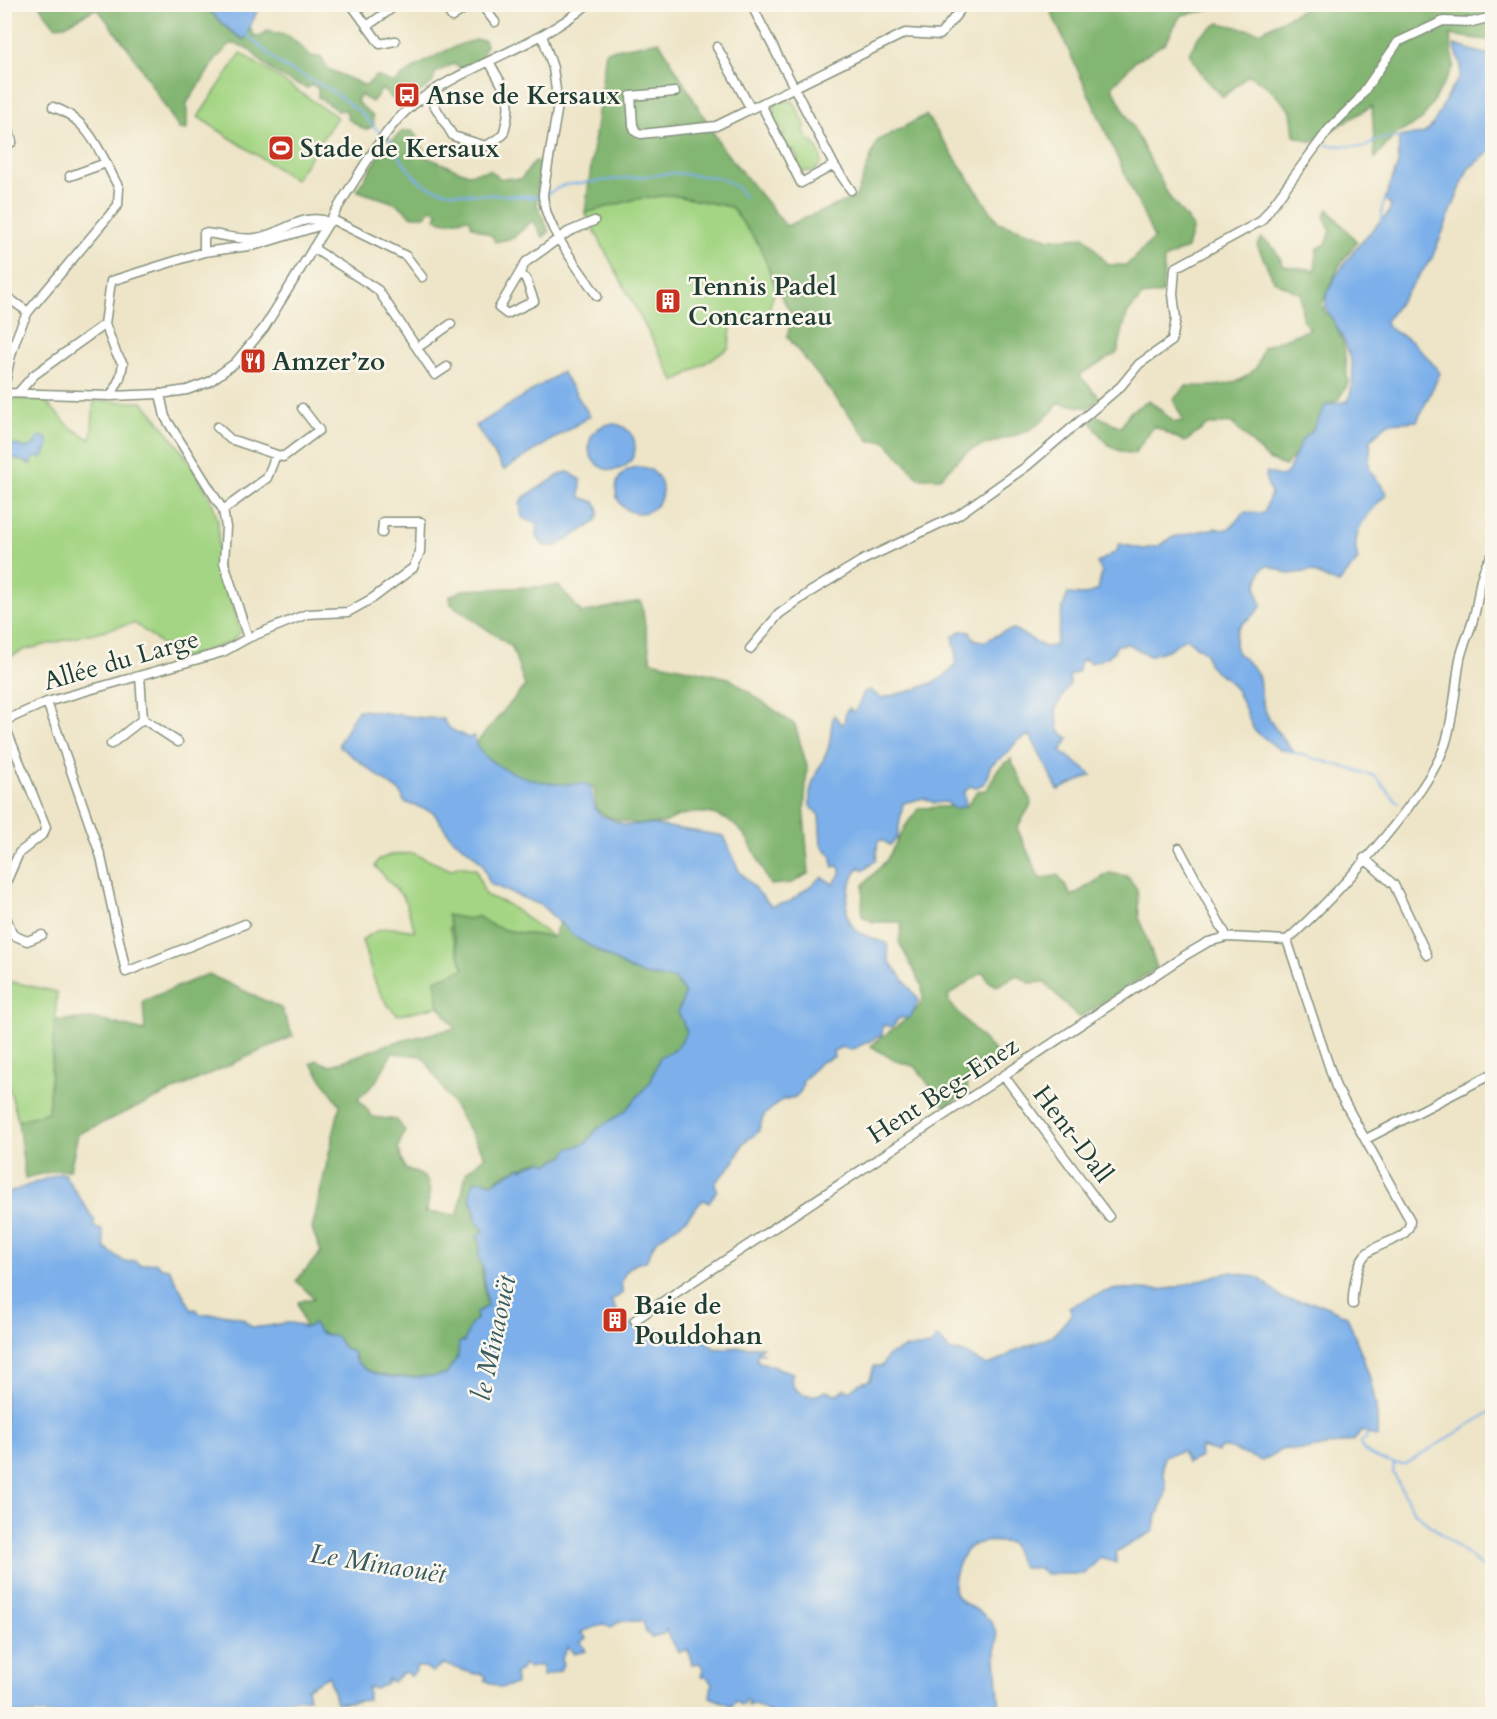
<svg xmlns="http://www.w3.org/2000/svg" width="1497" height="1719" font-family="Cardo,serif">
<rect width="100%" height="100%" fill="#fbf7ec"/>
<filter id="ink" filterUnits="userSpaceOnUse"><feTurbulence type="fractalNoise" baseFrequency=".0167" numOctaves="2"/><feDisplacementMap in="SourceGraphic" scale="12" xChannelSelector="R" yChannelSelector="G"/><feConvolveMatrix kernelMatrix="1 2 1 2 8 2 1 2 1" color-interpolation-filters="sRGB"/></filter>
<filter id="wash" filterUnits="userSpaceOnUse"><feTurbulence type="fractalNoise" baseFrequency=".008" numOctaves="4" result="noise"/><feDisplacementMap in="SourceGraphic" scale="24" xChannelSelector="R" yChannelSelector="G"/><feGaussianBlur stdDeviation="1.35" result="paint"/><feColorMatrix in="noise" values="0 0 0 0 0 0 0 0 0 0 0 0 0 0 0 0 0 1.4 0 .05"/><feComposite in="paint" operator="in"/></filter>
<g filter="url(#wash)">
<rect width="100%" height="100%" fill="#eee5c8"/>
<!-- green -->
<path fill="#a4d584" stroke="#62895c" stroke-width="1.5" d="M241,53L337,117L295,180L198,117Z
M787,100L794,102L806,127L803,129L809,142L813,141L821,156V164L814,171H801L795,161L798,159L793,149L789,151L782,135L785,133L772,116L775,104Z
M671,195L731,207L760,246L776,288L766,317L736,322L731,327L729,348L675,382L585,213L636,199Z
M6,399H43L70,427L91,440L94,401L143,402C168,431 211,485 218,522C220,537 216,552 220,567C226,590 237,610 240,633L231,642L181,659L134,623L24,650L5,659Z
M412,853L451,870L458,866L476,869L485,895L507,904L553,937C527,933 499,934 478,916L449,928L464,970L435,980L439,1006L398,1015C376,998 370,966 362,940C384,924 390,927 415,931L404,898L375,866L378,860L390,855Z
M4,980L57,992L48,1112L18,1121L5,1071Z"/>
<!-- forest -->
<path fill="#83b672" stroke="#517a53" stroke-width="1.5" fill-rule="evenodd" d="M1439,4L1479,11L1492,7V41L1450,35L1454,66L1422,120L1395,135L1375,158L1372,106L1312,142L1294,136L1291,111L1267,86L1249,75L1223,97L1203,76L1189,53L1199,36L1219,23L1260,32L1310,5Z
M39,5H207C216,19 228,31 244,39L250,27L254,36L260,37L267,31L289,36L311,56L322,58L328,69L366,86L376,76L394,83C408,70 465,36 484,40L486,45L480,61L463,69L453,64L435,73L433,82L405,103L398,104L382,89L372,102L360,95L357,102L373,116L374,126L365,130L348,119L346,110L338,111L318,97V88L312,85L307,88C295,84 283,78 273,71C256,60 252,44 230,44L217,58L187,103V130L179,129L131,52L97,8L65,25L55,26Z
M1048,5H1220L1205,11L1181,15L1165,43L1134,62L1112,87L1170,198L1193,227L1187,248L1164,259L1163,293L1142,296L1127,314L1117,353L1079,375L1100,398L1088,408L1059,403C1029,441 1010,433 971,450C960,455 949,470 940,478H919L885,441H870L787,336L793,316L776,288L760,246L731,207L671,195L636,199L585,213L606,51L659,41L723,149L786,226L856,197L877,141L926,115L998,222L1050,239L1085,237L1108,265H1127L1154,238Z
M403,131H412L422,144L426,157L468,174L490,170L499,178L521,179L535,161L540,162L537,204L549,232L543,237L533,220L513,238L495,242L492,236L472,226L469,218L446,222L436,219L438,212L431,209L425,216H410C398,198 374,199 357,190L386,145Z
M1328,209L1357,242L1339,266L1322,304L1324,311L1334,320L1344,346L1348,384L1338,400L1326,405L1312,431L1301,441L1298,452L1285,466L1269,460L1232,423L1208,425L1185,442L1154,426L1134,454C1108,451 1103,440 1090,420L1095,415L1121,427L1130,412L1149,400L1174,422L1184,421L1173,400L1186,386C1208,387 1238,388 1255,369C1259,364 1261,353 1263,347L1310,329L1302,319L1301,294L1274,281L1257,245L1262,238L1275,249L1284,266L1315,270L1317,249L1326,244L1331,231L1324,216Z
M559,586L582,613L641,601L651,661L729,678L795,725L807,766L804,817L809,873L792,883L770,885C761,869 754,845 742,832C724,813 704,809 679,816C674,817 669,822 663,823C641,826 614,822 597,810L594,787L523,789L471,749L525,686L512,647L451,604L450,596L463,590Z
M1011,759L1032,803L1017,828L1040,879L1058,875L1072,896L1109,873L1127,876L1137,889L1139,917L1157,968L1079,1018L1044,982L1029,983L1017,975L997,986L989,982L983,972L948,996L950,1004L999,1056L996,1063L965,1081L968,1091L945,1107L916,1067L894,1060L871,1046C888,1030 911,1021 923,1000L922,986L899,942L902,922H873L862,916L863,885L886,861L906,825L919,808L967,806L977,791L987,790L997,770Z
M447,915L469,919L478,916C499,934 527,933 553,937L559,923C595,952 629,973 675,979L685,994L678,1011L687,1032L676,1049L660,1057L651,1081L624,1113L597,1129L586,1143L568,1150L565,1156L548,1164L539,1161L505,1174L493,1183L485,1181L470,1200L476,1215L475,1217L484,1231L476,1238L480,1240C481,1263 483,1284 487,1306C471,1314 473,1336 459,1345L458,1356L446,1375C419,1377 383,1383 358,1365L354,1353L344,1348L336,1337L305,1328L298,1302L314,1298L296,1281L321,1252L312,1229L340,1105L311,1063L317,1060L330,1066L388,1044L455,1028L439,1006L435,980L464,969ZM392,1053L423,1056L485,1156L466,1173L458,1215L426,1212C433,1188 432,1175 405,1169L398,1147L405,1131L397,1120L373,1117L358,1099L375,1083Z
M208,974L281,1008L293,1036L78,1134L70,1170H58L25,1178L18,1121L48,1112L55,1020L95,1019L145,1031L143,1001Z"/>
<!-- water -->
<path fill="#7db0ea" stroke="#4e768f" stroke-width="1.5" d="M207,5H260L244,40C228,30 216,20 207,5Z
M1454,45L1484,54L1492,53V150L1468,169L1432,258L1385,322C1394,336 1400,332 1411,341C1423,351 1431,361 1440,373L1417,421L1388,423L1370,440C1372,449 1368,457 1369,465C1371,477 1382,483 1387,494C1368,513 1349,532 1358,560L1338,584L1311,571L1289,574L1268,565L1261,570L1256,589L1262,605C1254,619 1241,620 1237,631C1229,658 1248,657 1257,673C1261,681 1260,692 1262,701C1267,721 1280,735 1293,751L1280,750L1254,730L1237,691L1226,678L1214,671L1208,663L1206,653L1185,638L1170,649L1149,656L1129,644L1117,645C1112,658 1103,659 1091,663L1084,659L1080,663L1079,671L1069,676L1070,683L1056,708L1059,731L1069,738L1061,751L1092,775L1058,790L1030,735L1017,741L1006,755L991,765L985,783L977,787L970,786L964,792L966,805L955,809L946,802L934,803L924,798L903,803L897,838L890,845L882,840L878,841L876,860L864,870L859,867C848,883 839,914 856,930C864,937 877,940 887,943L889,961L919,1000L910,1018H899L892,1027L883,1025L882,1035L851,1050L842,1047L833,1051L834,1057L819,1063L803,1081L801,1091L795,1097L782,1100L764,1115L758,1132L744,1142L734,1162L715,1183L717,1190L709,1203L703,1200L685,1220L655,1242L646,1261C630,1263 617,1277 623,1293L611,1301L622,1320C638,1325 647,1335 662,1338L658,1328L665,1337L675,1332L683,1337L687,1334L697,1340L706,1341L715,1349C719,1348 761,1346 763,1347L758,1351L763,1353L757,1354V1361L793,1373C786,1388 803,1397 817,1395C820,1394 823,1392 826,1391L837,1394L845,1389L849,1391L858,1384L870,1380L874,1366H882L887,1356L905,1348L931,1346L935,1339L939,1338L950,1351L962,1352L986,1365C1005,1361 1005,1355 1019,1349C1051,1337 1050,1342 1072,1313L1069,1307C1086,1300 1104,1289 1122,1289C1140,1288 1156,1292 1173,1288C1193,1283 1212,1275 1232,1272L1259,1278L1284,1299L1321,1304L1347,1316C1362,1356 1380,1393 1377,1437L1363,1431L1353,1441L1305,1450L1283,1449L1262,1461L1228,1448H1221L1218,1452L1201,1447L1199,1451L1201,1457L1187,1463L1182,1451L1164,1456C1160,1474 1166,1475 1166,1489C1166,1503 1153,1516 1154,1531L1116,1552V1563L1101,1557L1084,1574H1045L1038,1568H1023C1016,1561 1017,1551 1010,1543C993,1541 970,1538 962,1557C934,1618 987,1594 997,1636C998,1641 996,1645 996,1650C996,1671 999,1693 1000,1714H772L755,1704L748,1706L749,1700H745L744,1705H741L736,1701L732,1706L710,1697L712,1684L707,1677H701L703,1669L700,1663L692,1664L688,1650L678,1652L666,1630L665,1633L652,1638L646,1632L643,1621H619L611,1628L604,1624L581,1632L586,1638L581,1642L586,1651L574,1654L568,1647L561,1660L563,1664L560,1671L543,1676L541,1665L529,1668L523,1664L521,1670L515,1673L516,1684L501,1688L484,1680L487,1678L483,1674H475L443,1664L432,1672L425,1667H416V1671L411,1676L407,1672L401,1674L393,1682L387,1679V1683L376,1689L368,1687V1700L336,1703L329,1676L307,1688L309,1698L285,1700L279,1714H5V1194L61,1173L64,1174L95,1221L93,1223L96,1229H102L105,1248L125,1262L135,1261L140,1265L155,1262L162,1268L169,1269L192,1310L196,1309L200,1314C212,1314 232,1313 243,1319C248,1322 248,1327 254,1327C274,1328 287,1317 305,1328L314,1324L320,1333L336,1337L344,1348L354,1353V1358C372,1385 419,1377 446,1375L458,1356L459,1342H464L470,1326L477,1318L476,1313L487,1306L483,1269L479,1258L480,1240L476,1238L484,1231L474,1217L476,1215C471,1203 466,1191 476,1180L493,1183L520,1167L522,1169L541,1161L548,1164L565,1156L568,1149L586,1143L597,1129L624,1112L651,1081L660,1057L676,1049L687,1032L678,1011L685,994L675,979L644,975L629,969L575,937L542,906L490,884L483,865L473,854L451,837L433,812L404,802L401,793L340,747L339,743L355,714L359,710C388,712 415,719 443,719C448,731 459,732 468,738L474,736C476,764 532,783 557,784C569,785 578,782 590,785L595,809L601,815L625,825L649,824L724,836L739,871L771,906L789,902L822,877L833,884L842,872L837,865L833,868L832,857L821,844L819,815L810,806C808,783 818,772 827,752C832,740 830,726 834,715L841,724L844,723L846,711L850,708L853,712L856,711L864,692L870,690L881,698C900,694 953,683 956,660C957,653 954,643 953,636L961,631L970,632L974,639L984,642L1003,632L1014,629L1044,647L1055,646C1061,627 1059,612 1068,594L1085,595L1098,590L1102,572L1097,563L1117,551L1119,544L1143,549L1159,546L1173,537L1215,528L1222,530L1230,528L1244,512L1264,513L1271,493L1265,477L1267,472L1281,477L1288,472L1301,441L1312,431L1326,405L1348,401C1358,374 1351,352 1337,327C1334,321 1328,314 1326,307C1320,286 1373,227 1389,213L1391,205L1385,199L1398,164L1399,138C1407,134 1415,136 1422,134C1438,128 1445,90 1459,80L1461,65Z
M562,372L590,416L504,470L476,426Z
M589 447a23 23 0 1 1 46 0a23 23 0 1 1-46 0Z
M39,436L46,438L49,444L42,458L34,457L30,464L8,456L11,444L27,448L35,444Z
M616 490a23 23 0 1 1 46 0a23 23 0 1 1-46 0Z
M569,472L581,480L580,497L595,502C600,509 600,516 594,523L557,546H544L536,536L539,523L531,522L522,517L520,503L524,497L563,473Z"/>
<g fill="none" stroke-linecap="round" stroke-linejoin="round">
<!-- stream -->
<path stroke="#7db0ea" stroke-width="2" d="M245,33L281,65L329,89L360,112L378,131L384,133
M388,137C396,152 408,172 421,182C443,199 510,193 540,197
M1325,145L1364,147L1380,139L1395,137L1401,141
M406,166L417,180
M545,195L564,185L674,173L720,178L738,188L744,197
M509,196L533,198
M1382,221V206L1387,198
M1285,750L1375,776L1398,803
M1367,1432L1366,1438L1360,1443C1363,1457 1393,1465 1406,1464L1492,1411
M1394,1464L1393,1473L1414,1512L1492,1574"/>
</g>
</g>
<g filter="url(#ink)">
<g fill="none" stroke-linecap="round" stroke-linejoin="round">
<!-- street casing -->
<g stroke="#86917e" stroke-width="11">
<path id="street" d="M351,4L380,44L395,41
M443,4L452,17L471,4
M481,4L495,22
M751,4L834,165L851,190
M367,26L398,4
M542,35L553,68L558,105L543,194C544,227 579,268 597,296
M717,47L751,109
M675,92L631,96L633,125L636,132L641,134L716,126L905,33L940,35L965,4
M428,95L453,136L486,146L503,135C514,97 508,97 490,63
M761,104L801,183L834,165
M4,113L12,142L4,146
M70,176L106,163
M331,219L406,256L422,277
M313,248L378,290L435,375L447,367
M204,252V233C221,234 239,241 256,238C280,235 305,211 328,222
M519,274L526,279L534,301L507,314L499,308L526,262L568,232L594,221
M4,295L28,312
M417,348L451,324
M4,393L111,396L160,394L187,390L209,382L235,363L264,328C291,285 317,242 343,199C364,167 384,128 414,104C468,63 536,48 588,4
M4,393C7,366 15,336 28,312L118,205L119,188C102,157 90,119 53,107
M18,393L34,375L105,324
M160,394L165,417L223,510L226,527L224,563L248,638
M111,396L120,378L123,364L116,353L105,324L111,281L204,252L256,245L329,223
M217,427L230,439L283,457L319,430L302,408
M223,510L267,478L276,455
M750,649L779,614L810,592L863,560L958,515L1027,466L1121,386L1139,364L1172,341L1176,319L1173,294L1175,268L1261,221L1329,129L1358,100L1398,42L1443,21L1472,22L1492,17
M140,676L143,719
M47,702L101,857L126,972L245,924
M143,719L178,742
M4,721L47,702L223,652L248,638L307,614L348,612L373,598L413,568L420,552L421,522H383L382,533
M4,724L46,827L43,834L19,853L4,887
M111,744L143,719
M1179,848L1227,937
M1364,858L1394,885L1427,955
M4,912L13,935L27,941L42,935
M1287,940C1331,901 1426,799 1445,745C1454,717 1455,688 1460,659C1463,644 1471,630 1474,616C1480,594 1478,573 1492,556
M1287,940L1336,1087L1410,1220C1411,1241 1378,1241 1365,1255C1359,1262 1357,1272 1355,1281C1354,1289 1352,1296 1353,1304
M1004,1076L1109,1217
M1366,1139L1492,1074
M635,1320L1184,956L1208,942L1227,937L1287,940"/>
</g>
<!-- street -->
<use href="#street" stroke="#fff" stroke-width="8"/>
</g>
</g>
<!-- icons -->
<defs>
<g id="bus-square" transform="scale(1.35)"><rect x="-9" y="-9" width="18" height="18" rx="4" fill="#c8321e" stroke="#fbf7ec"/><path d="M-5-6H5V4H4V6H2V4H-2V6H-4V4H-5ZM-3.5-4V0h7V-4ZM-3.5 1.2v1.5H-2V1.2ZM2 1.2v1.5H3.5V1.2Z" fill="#fff"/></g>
<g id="stadium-square" transform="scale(1.35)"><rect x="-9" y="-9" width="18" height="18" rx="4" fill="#c8321e" stroke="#fbf7ec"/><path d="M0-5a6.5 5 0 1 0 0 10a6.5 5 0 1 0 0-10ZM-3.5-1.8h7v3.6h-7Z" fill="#fff"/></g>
<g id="building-square" transform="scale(1.35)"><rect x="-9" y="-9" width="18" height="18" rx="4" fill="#c8321e" stroke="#fbf7ec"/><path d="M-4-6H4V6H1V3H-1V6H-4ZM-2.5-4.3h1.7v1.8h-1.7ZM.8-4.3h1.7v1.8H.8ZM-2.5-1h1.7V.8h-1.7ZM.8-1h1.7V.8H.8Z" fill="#fff"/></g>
<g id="restaurant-square" transform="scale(1.35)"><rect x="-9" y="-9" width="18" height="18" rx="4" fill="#c8321e" stroke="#fbf7ec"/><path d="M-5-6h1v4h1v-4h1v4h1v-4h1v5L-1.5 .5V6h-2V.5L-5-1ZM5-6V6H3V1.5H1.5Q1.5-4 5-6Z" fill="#fff"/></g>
</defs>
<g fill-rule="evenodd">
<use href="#bus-square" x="407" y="95"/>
<use href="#stadium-square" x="281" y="148"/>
<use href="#building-square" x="668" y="301"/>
<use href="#restaurant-square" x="253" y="361"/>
<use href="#building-square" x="615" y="1320"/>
</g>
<g text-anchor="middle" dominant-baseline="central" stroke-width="5" stroke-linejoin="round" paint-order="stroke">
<!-- poi labels -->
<g font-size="26" font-weight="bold" fill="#1f3d34" stroke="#fbf7ec" text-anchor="start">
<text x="426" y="95">Anse de Kersaux</text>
<text x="300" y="148">Stade de Kersaux</text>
<text x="688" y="286">Tennis Padel<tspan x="688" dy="30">Concarneau</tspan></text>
<text x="272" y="361">Amzer’zo</text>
<text x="634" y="1305">Baie de<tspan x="634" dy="30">Pouldohan</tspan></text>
</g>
<!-- street labels -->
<g font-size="26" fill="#1f3d34" stroke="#fbf7ec">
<text transform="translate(121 660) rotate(-16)">Allée du Large</text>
<text transform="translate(943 1090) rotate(-33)">Hent Beg-Enez</text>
<text transform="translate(1073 1134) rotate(53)">Hent-Dall</text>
</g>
<!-- water labels -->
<g font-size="27" font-style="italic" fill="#365a62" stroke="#fbf7ec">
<text transform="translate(494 1338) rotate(-78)">le Minaouët</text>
<text transform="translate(378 1564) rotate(9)">Le Minaouët</text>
</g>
</g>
<!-- margin -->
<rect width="1497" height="1719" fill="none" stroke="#fbf7ec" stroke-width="24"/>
</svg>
